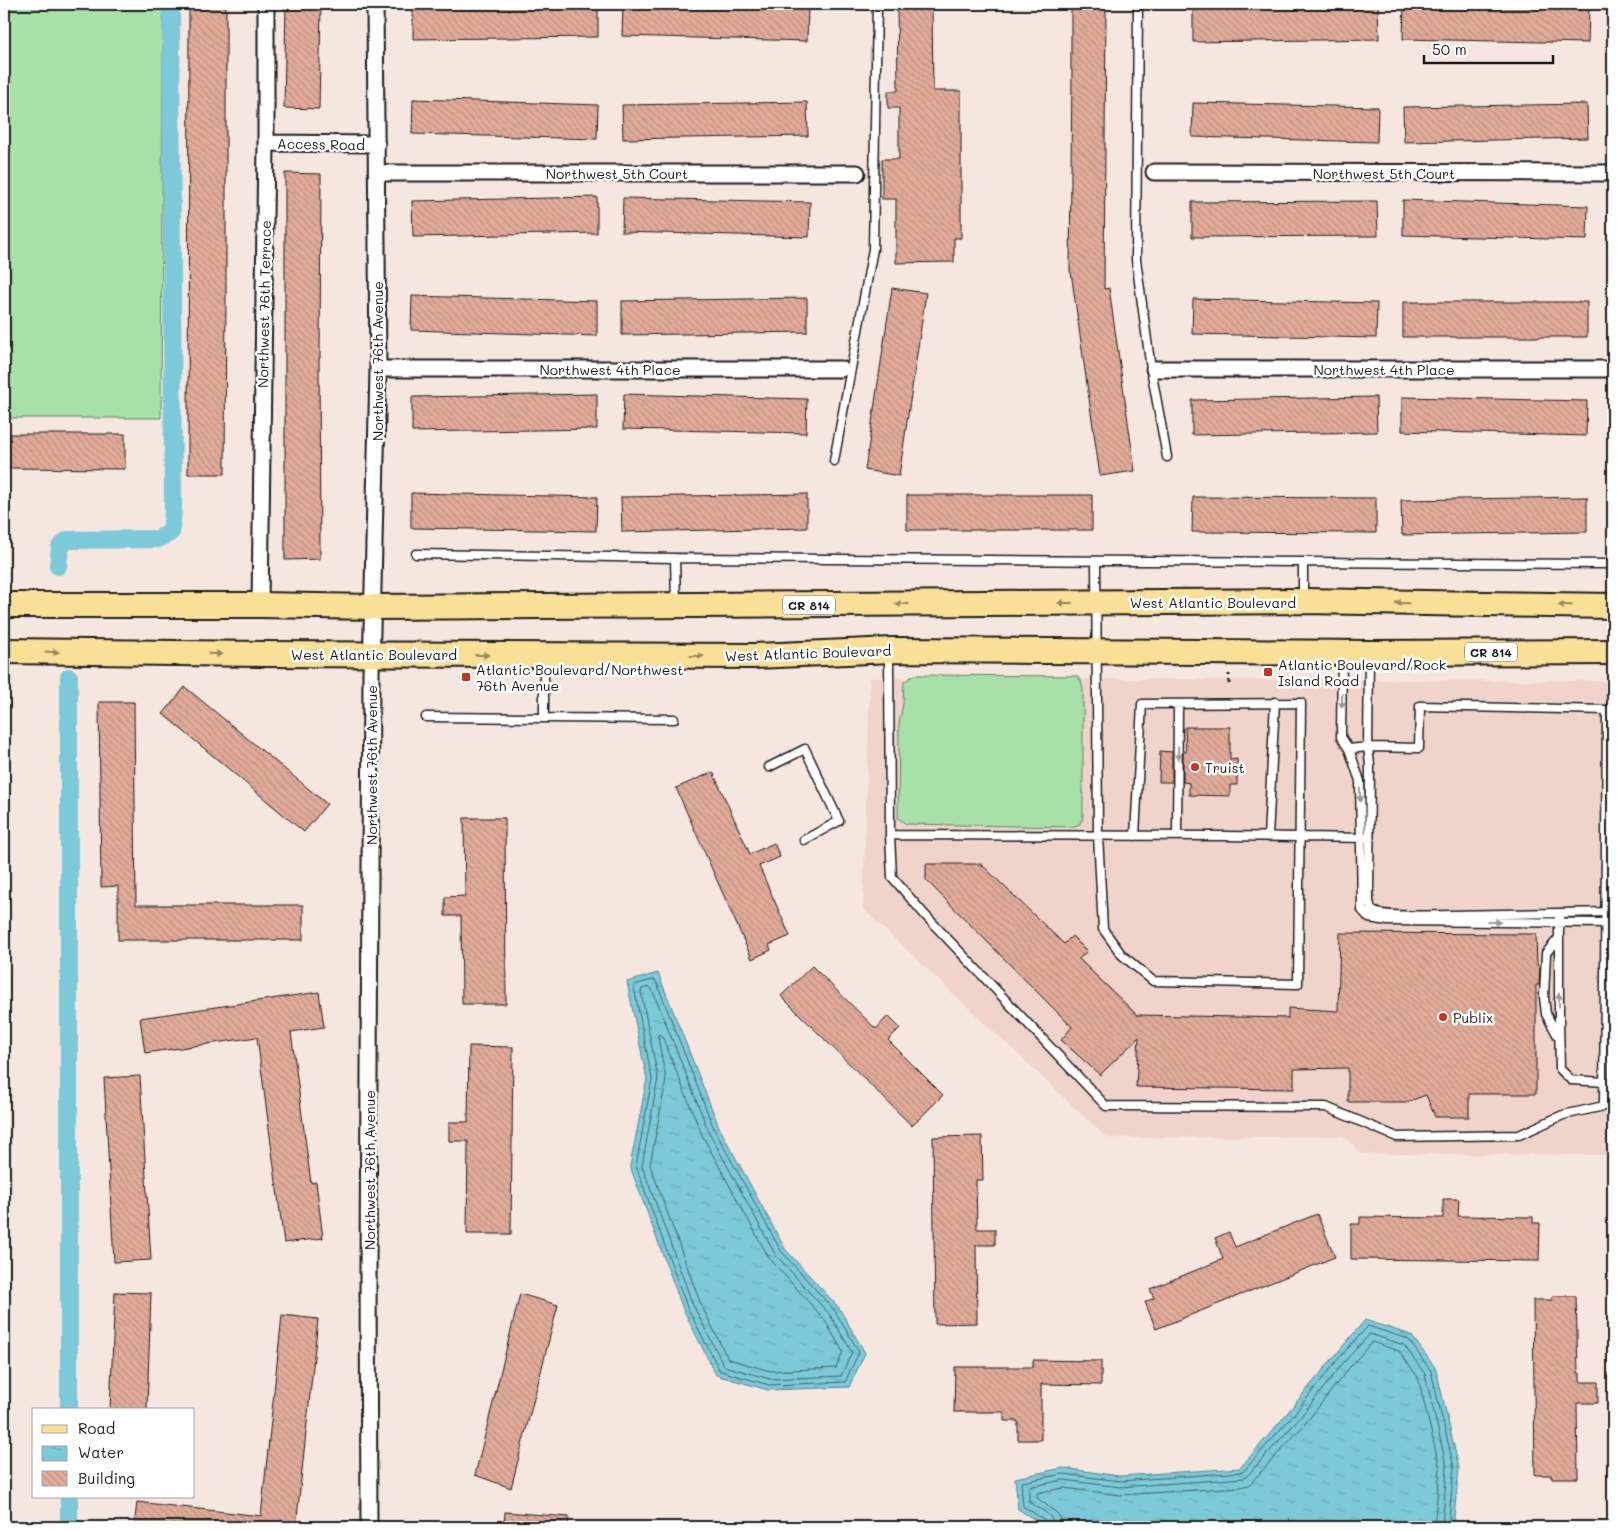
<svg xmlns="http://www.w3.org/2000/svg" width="1617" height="1531" font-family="Mali,sans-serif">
<defs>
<pattern id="water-ripples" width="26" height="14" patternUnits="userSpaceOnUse" patternTransform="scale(1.25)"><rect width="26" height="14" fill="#7ccad9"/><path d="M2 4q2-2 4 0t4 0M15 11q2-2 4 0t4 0" fill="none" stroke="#6badba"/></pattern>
<pattern id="building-back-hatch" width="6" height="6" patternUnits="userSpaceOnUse" patternTransform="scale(1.25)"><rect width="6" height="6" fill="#e1aa99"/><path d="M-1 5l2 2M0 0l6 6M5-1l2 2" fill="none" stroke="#c09283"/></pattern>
</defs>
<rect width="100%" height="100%" fill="#f6e6e0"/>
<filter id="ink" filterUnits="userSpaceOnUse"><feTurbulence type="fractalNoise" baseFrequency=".02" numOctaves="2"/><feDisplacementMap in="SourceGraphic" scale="10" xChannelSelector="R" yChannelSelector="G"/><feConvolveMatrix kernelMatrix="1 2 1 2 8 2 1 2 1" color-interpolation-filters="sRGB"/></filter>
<g filter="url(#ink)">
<!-- built -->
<path fill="#f0d4cb" d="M870,678L1613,681V1155L1362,1154L1344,1136L1107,1138L863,909Z"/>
<!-- grass -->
<path fill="#a7e1a7" stroke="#627e62" d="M4,4H163L161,418H4Z
M914,675L1077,676L1081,681L1083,690V817L1080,824L1072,827L906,824L898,818L899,723L903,704L904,682Z"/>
<!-- water -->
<path fill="url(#water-ripples)" stroke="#56848d" d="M658,973L719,1127L785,1249L839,1308L865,1353L849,1387L768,1390L716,1375L683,1309L630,1166L647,1079L627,982Z
M1365,1320L1411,1335L1436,1369L1459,1468L1453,1527H1046L1018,1509L1015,1478L1063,1468L1119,1476L1240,1468C1283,1420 1323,1369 1365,1320Z"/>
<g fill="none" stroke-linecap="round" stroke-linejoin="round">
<!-- shore -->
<path stroke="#426268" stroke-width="1" d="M653,980L656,981L714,1129L781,1251L835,1311L859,1352L845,1382L769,1385L720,1371L687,1307L636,1166L652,1079L634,987L635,985Z
M650,987L652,989L709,1132L775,1254L830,1315L852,1352L841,1376L770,1379L724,1366L693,1305L642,1166L658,1078L641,992L642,989Z
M659,1034L662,1036L702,1135L769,1258L824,1319L843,1352L836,1368L770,1371L728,1359L700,1302L650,1165L666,1080L658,1037Z
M1048,1527L1046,1521L1023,1506L1021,1484L1022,1482L1063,1474L1120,1481L1243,1472L1294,1414L1339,1358L1368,1326L1408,1339L1431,1371L1454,1468L1448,1527
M1055,1527C1054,1514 1039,1509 1029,1502V1487L1063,1480L1120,1487L1245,1478L1299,1419L1344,1362L1370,1334L1404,1345L1425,1374L1447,1468L1442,1527
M1062,1527L1061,1519L1057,1513L1037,1498V1493L1064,1488L1120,1495L1240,1487L1249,1485L1305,1424L1350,1367L1372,1342L1399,1351L1418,1377L1440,1469L1434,1527"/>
<!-- canal -->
<path stroke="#7ccad9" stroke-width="18" d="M58,566L60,547L68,540L158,539L171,532L173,511L171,4
M69,677V1410
M69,1497V1527"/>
</g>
<!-- building -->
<path fill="url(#building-back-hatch)" stroke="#1c1c1c" d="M189,4H226V290L225,474H188Z
M286,4H321L319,109L284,108Z
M413,4H598V37L413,39Z
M623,4H717L808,7L807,41L622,36Z
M897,4H932L933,91H961V238H954V262L896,263V199H882V159H899V108H888V91H898Z
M1071,4H1106L1104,289L1109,288L1135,471L1100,476L1071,272H1070L1072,70H1071Z
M1378,4L1379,39L1193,42V7Z
M1404,4L1589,9L1588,43L1403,39Z
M413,99L598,105L597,139L412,134Z
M807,102L808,136L623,139L622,105Z
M1193,103L1378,107L1377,142L1192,137Z
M1587,104L1588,138L1404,142L1403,107Z
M285,173L321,174L320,358H319L320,559L285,560Z
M597,197V233L413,237L412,201Z
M623,198L810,202L809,237L622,232Z
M1403,200L1588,206L1587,240L1403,235Z
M1377,201L1378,236L1192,237V202Z
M892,288L926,293L899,476L865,470Z
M412,296L597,301V336L411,330Z
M807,298V332L622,335V301Z
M1193,299L1377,303L1376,338L1192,334Z
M1403,302H1587V337H1403Z
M597,394V429L412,432V397Z
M624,394L807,399L806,433L623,429Z
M1376,397L1377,432L1192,435V400Z
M1402,397L1587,401L1586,436L1402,431Z
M4,434H125V469L4,468Z
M411,493L597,497L596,531L411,528Z
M807,494V528L622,532L621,497Z
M907,495H1092V530H907Z
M1193,497L1376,498V533L1192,532Z
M1587,497V532L1402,535L1401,500Z
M185,687L327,804L304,832L163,714Z
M99,702H134L136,905H303V940H118V886L101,887Z
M1185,727H1230V760L1237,759V785H1230V796L1189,795V783L1183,782V752H1186Z
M1160,751L1172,752V782H1159Z
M713,772L750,854L774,843L780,857L759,866L790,936L769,945L771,950L752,959L676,788Z
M464,818H505L506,1004H462L461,916H445V897L465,896Z
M926,864H981L1064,944L1072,936L1087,951L1079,959L1137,1015L1288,1018V1008L1338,1011L1340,933L1536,934L1537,965H1540L1539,985H1536V1094H1469V1117H1435L1426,1095L1407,1102H1348V1068L1294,1069V1089L1136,1087L1139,1037L1100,1075L1061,1040L1072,1027L926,880Z
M812,966L876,1029L888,1016L900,1028L888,1040L943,1095L912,1126L781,996Z
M319,992L324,1027L291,1032L311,1183L316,1182L323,1238L284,1243L257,1037L145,1053L140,1018Z
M469,1046L513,1047L511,1234H467L468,1141H449V1122H468Z
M140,1076L151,1260L114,1262L104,1078Z
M982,1136L983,1180H976L977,1229H995V1245H976L977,1323L935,1324L933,1137Z
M1443,1199H1459L1458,1216L1533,1217V1223H1540L1539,1261L1351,1259V1224H1360V1217L1443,1218Z
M1317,1214L1335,1257L1156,1329L1145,1302L1154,1298L1150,1289L1223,1259L1215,1238L1229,1232L1235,1247Z
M115,1292L151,1293L147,1410H110Z
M520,1294L558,1305L511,1488L475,1475Z
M1552,1296H1576L1578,1373H1580V1382H1598V1403H1577L1578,1478H1551V1475H1535L1533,1300H1552Z
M282,1315L318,1319L296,1527H134L137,1502L261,1516Z
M1033,1360L1101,1361V1385L1041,1384V1440H1018V1421H1004V1412H954L955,1367H1033Z
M505,1512L569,1517L568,1527H504Z"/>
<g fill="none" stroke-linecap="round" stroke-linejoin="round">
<!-- service casing -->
<g stroke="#1c1c1c" stroke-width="11">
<path id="service" d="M1138,4L1136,260L1151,369L1167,457
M834,461L873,249L877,4
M416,554L675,558L1611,564
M675,558L676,604
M1096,561L1098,835L1103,929L1122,955L1153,981L1298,984L1301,703L1142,704L1135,836
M1303,562V598
M889,653L890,835L892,877L925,915L1106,1106L1326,1107L1397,1137L1519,1135L1563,1115L1604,1106
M1342,654L1341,737L1349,749L1368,747L1369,657
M426,717L544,718V657
M544,718L674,719
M1349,749L1360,781L1362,910L1369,918L1388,921L1613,923
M769,767L805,749L839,821L804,840
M890,835L1225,836L1369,838
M1177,835L1178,705
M1268,837L1275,702
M1613,912C1559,913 1504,914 1449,915C1434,915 1384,918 1373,911C1370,909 1370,904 1369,901L1370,765L1368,747L1419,748L1420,706L1607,710L1604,1106L1613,1105
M1559,918V1019L1560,1069L1571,1080L1605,1082
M1558,1036L1546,1014L1544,997L1546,953L1559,938"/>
</g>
<!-- minor casing -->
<g stroke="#1c1c1c" stroke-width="19">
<path id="minor" d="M266,143L377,144
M1154,172L1613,173
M378,173H857
M378,369H841
M1154,369H1613
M260,605L266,143V4
M369,1527L368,1273L371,674L378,369L375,4"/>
</g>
<!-- primary casing -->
<g stroke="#1c1c1c" stroke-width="28">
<path id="primary" d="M4,605H260L374,607L1303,601L1613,606
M4,651L262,654L754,656L892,650L1369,653L1613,652"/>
</g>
<!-- path -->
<path stroke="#1c1c1c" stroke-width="3" stroke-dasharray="4 4" stroke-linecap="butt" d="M1229,684V674"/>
<!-- service -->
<use href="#service" stroke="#fff" stroke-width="8"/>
<!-- minor -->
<use href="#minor" stroke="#fff" stroke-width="15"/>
<!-- primary -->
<use href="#primary" stroke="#f9e096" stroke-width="24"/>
</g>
<!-- one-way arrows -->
<defs><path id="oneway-solid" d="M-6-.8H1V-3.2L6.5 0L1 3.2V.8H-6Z" transform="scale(1.25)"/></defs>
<g fill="#96885f">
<use href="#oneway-solid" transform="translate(1065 603) rotate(180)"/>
<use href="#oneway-solid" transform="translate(1402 603) rotate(-179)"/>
<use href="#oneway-solid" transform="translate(902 604) rotate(180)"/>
<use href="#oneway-solid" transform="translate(1565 605) rotate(-179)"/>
<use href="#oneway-solid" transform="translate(52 652) rotate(1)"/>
<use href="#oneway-solid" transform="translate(215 654) rotate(1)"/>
<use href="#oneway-solid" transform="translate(482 655)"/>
<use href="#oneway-solid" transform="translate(697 656)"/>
</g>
<g fill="#999">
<use href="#oneway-solid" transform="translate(1342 701) rotate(91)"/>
<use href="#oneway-solid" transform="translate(1178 753) rotate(91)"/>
<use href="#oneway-solid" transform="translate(1360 795) rotate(89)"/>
<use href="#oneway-solid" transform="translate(1494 922)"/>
<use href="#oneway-solid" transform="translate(1559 1000) rotate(-90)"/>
</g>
</g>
<!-- markers -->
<g fill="#c8321e" stroke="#fff" stroke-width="2">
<rect x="1263" y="667" width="10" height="10" rx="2.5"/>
<rect x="461" y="672" width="10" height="10" rx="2.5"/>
<circle cx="1195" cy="767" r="5"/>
<circle cx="1443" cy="1017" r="5"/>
</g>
<g text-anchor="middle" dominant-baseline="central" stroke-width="5" stroke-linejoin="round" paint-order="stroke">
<!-- shield labels -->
<g fill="#fff" stroke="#606060" stroke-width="1">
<rect x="783" y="595.5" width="52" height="19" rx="4"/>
<rect x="1465" y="642.5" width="52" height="19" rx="4"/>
</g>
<g font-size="12" font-weight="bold" fill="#1c1c1c">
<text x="809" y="605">CR 814</text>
<text x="1491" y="652">CR 814</text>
</g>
<!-- street labels -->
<g font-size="14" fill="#1c1c1c" stroke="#fff">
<text transform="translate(321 144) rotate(1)">Access Road</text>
<text x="617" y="173">Northwest 5th Court</text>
<text x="1384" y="173">Northwest 5th Court</text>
<text transform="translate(264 304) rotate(-89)">Northwest 76th Terrace</text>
<text transform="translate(377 361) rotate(-90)">Northwest 76th Avenue</text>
<text x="610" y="369">Northwest 4th Place</text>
<text x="1384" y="369">Northwest 4th Place</text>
<text x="1213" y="602">West Atlantic Boulevard</text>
<text transform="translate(808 653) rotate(-2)">West Atlantic Boulevard</text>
<text x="374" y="654">West Atlantic Boulevard</text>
<text transform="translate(371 765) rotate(-90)">Northwest 76th Avenue</text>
<text transform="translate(369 1170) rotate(-90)">Northwest 76th Avenue</text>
</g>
<!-- poi labels -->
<g font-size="14" fill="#1c1c1c" stroke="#fff" text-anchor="start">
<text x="1278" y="664">Atlantic Boulevard/Rock<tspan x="1278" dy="16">Island Road</tspan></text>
<text x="476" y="669">Atlantic Boulevard/Northwest<tspan x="476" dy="16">76th Avenue</tspan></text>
<text x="1205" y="767">Truist</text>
<text x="1453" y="1017">Publix</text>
</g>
</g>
<!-- margin -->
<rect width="1617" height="1531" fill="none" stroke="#fff" stroke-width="20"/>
<rect x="10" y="10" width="1597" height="1511" fill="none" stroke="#1c1c1c" stroke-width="2" filter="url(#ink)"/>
<!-- legend -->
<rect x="32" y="1408" width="162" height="90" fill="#ffffff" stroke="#a4a4a4"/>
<rect x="42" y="1425" width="25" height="8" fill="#f9e096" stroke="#a4a4a4"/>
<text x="78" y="1434" font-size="15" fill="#1c1c1c">Road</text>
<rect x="42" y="1446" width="25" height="15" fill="url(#water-ripples)" stroke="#a4a4a4"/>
<text x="78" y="1458" font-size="15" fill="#1c1c1c">Water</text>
<rect x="42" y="1471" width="25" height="15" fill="url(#building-back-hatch)" stroke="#a4a4a4"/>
<text x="78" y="1484" font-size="15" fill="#1c1c1c">Building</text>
<!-- scale -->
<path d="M1424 55v8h129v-8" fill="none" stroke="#1c1c1c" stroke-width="2.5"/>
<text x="1432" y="55" font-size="15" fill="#1c1c1c" stroke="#ffffff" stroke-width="4" paint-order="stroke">50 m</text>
</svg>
